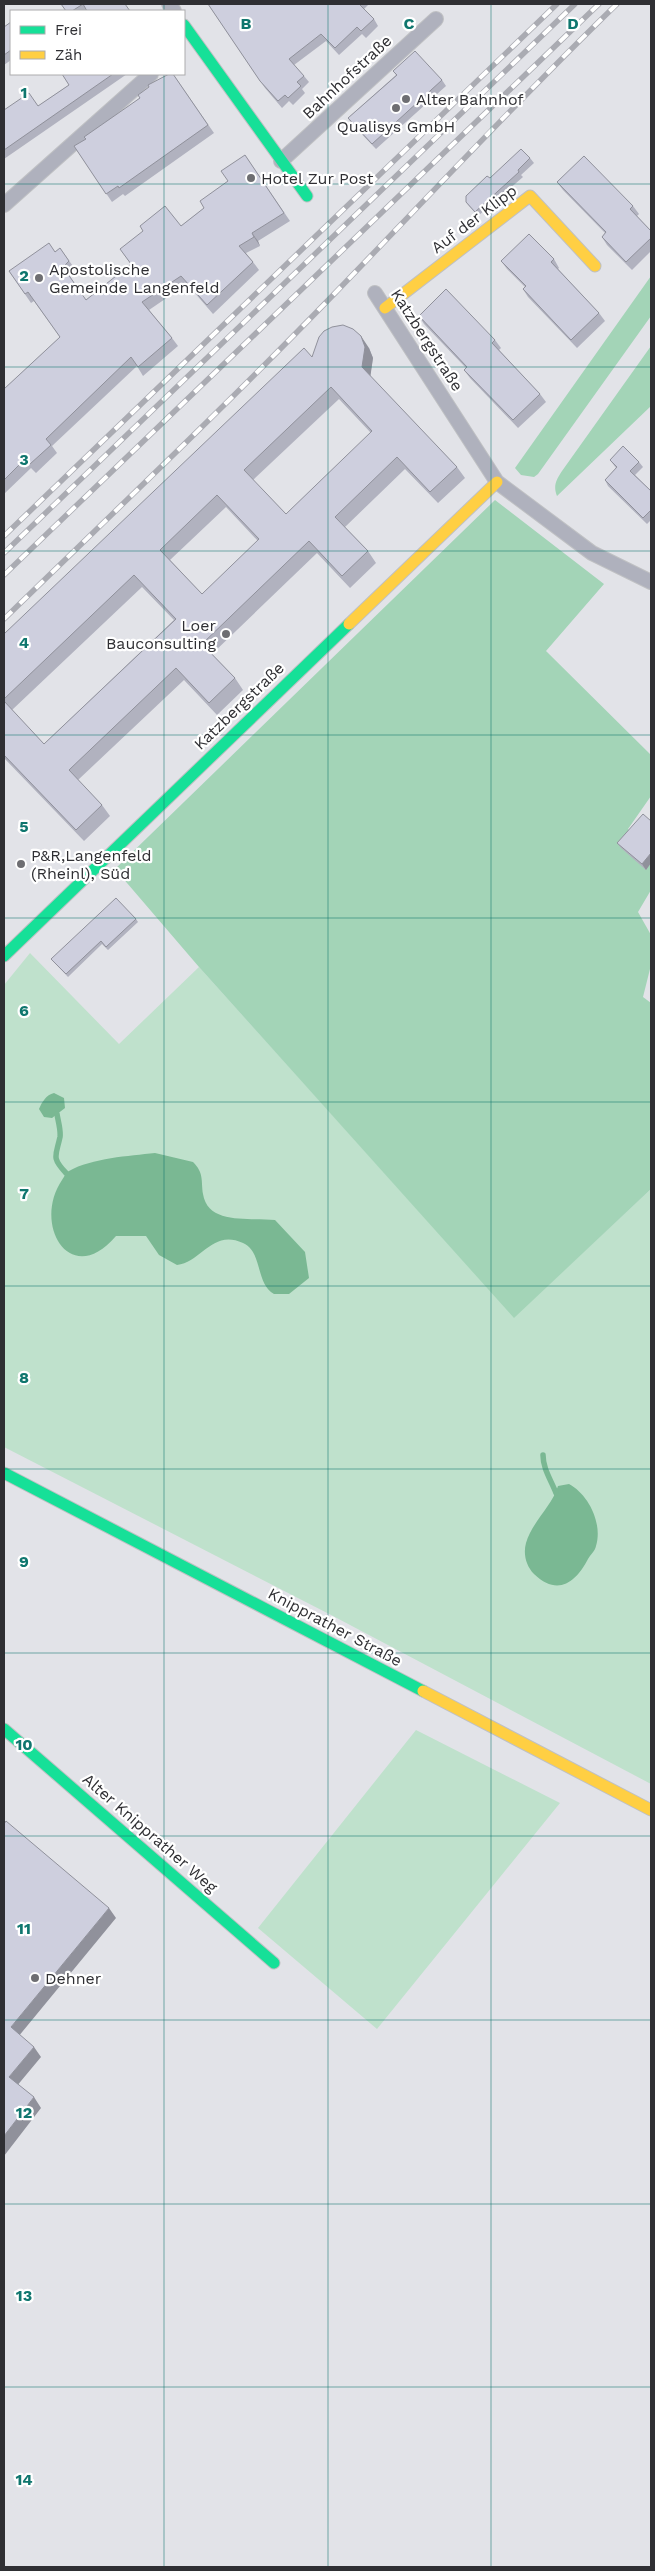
<svg xmlns="http://www.w3.org/2000/svg" width="655" height="2571" font-family="'Work Sans',sans-serif">
<rect width="100%" height="100%" fill="#e2e3e8"/>
<!-- green -->
<path fill="#bfe1cc" d="M30,953L119,1044L199,967L514,1317L651,1189V1784L333,1616L4,1447V985Z
M416,1730L560,1803L377,2029L258,1928Z"/>
<!-- forest -->
<path fill="#a3d4b7" d="M651,276V316L538,474L534,477L521,475L515,468Z
M651,346V406L557,496C553,486 556,480 562,471Z
M495,500L604,584L546,651L651,755V796L628,829L651,851V890L638,912L651,935V965L643,997L651,1003V1189L514,1318L199,967L115,869Z"/>
<!-- water -->
<path fill="#7ab893" d="M54,1093L64,1098L65,1108L52,1118L44,1117L39,1109C42,1102 46,1095 54,1093Z
M155,1153L193,1162C204,1173 201,1180 203,1194C208,1226 252,1217 275,1220L305,1252L309,1278L289,1294H274C255,1283 263,1252 243,1243C212,1229 202,1262 177,1265L159,1255L146,1236H116C70,1290 32,1224 62,1180C65,1176 65,1173 69,1171C92,1158 129,1156 155,1153Z
M569,1484C588,1494 603,1523 596,1546C595,1551 591,1554 588,1559C576,1582 558,1597 534,1574C526,1566 523,1554 526,1543C532,1522 552,1506 558,1486Z"/>
<g fill="none" stroke-linecap="round" stroke-linejoin="round">
<!-- stream -->
<path stroke="#7ab893" stroke-width="5.5" d="M57,1114C58,1121 61,1130 60,1137C56,1156 51,1157 66,1173
M543,1455C543,1469 551,1480 556,1493"/>
<!-- street casing -->
<g stroke="#bfc0c3" stroke-width="16">
<path id="street" d="M169,4L174,11
M281,161L436,19
M4,205L151,74
M375,293L497,482L592,553L651,582"/>
</g>
<!-- fast casing -->
<g stroke="#bfc0c3" stroke-width="13">
<path id="fast" d="M184,25L307,196
M4,956L349,624
M4,1473L423,1691
M4,1729L274,1963"/>
</g>
<!-- slow casing -->
<g stroke="#bfc0c3" stroke-width="13">
<path id="slow" d="M385,308L530,196L595,266
M349,624L497,482
M423,1691L651,1810"/>
</g>
<!-- street -->
<use href="#street" stroke="#afb1bd" stroke-width="14"/>
<!-- fast -->
<use href="#fast" stroke="#16e098" stroke-width="11"/>
<!-- slow -->
<use href="#slow" stroke="#ffcf43" stroke-width="11"/>
<!-- rail casing -->
<g stroke="#aaabb2" stroke-width="5.5">
<path id="rail" d="M4,536L557,4
M4,553L575,4
M4,575L599,4
M4,619C116,510 229,403 337,291C430,195 521,97 617,4"/>
</g>
<!-- rail -->
<use href="#rail" stroke="#fff" stroke-width="4" stroke-dasharray="11" stroke-linecap="butt"/>
</g>
<!-- wall -->
<path fill="#b1b2bf" fill-rule="evenodd" d="M61,4H125L86,11H66Z
M208,4H369L364,9L374,19L378,26L366,38L362,34L339,55L326,41L294,65L304,76L309,82L302,89L305,93L293,105L289,101L282,108L265,88Z
M11,22V60L4,65V27Z
M393,71L442,80L446,86L376,149L352,124L348,118L396,75Z
M62,74H127L4,159V110L38,106L69,85Z
M173,74L214,133L125,196L123,194L112,202L74,146Z
M245,155L290,221L258,241L260,246L246,253L253,262L259,270L213,314L187,284L149,310L172,338L178,346L143,376L137,366L52,446L57,453L36,473L31,468L4,494V389L60,337L34,301L31,303L9,271L55,252L60,248L75,269L69,275L86,300L131,264L120,249L181,226L204,208L228,181Z
M530,158L534,163L521,175L523,177L478,216L469,206L466,202L490,178Z
M557,182L633,206L639,214L637,216L651,231V251L632,270L607,245L602,237L605,233L563,190Z
M554,259L559,268L558,269L599,313L605,321L577,348L528,297L523,289L525,287L507,269L501,261Z
M419,316L495,340L501,348L499,350L540,394L546,402L518,428L470,378L464,370L466,368L424,324Z
M369,348L373,358L370,376L457,467L465,478L438,503L405,469L345,527L368,551L376,563L350,588L317,553L212,654L235,678L243,690L217,715L184,680L78,780L102,805L110,816L84,841L4,758V634L312,357ZM339,399L371,433L286,514L253,480ZM226,507L258,541L202,594L170,560ZM142,587L174,620L44,744L12,710Z
M610,460L639,462L643,467L635,475L651,491V520L647,524L608,486L605,480L616,468Z
M651,821V863L646,870L621,848L617,843Z
M136,919L138,922L108,950L102,944L68,977L51,959Z"/>
<!-- shaded-wall -->
<path fill="#90919b" d="M252,233L258,241L260,246L254,237Z
M361,336L369,348L373,358L370,379L362,367Z
M651,853V863L646,870L642,864Z
M109,1908L116,1918L18,2037L11,2027Z
M34,2047L41,2057L16,2087L9,2077Z
M34,2097L41,2108L4,2156V2136Z"/>
<!-- building -->
<path fill="#cecfde" stroke="#90919b" fill-rule="evenodd" d="M61,4H125L130,11H87L83,4L72,11H66Z
M208,4H359L374,19L361,31L357,27L335,48L321,34L289,59L304,76L297,82L301,86L288,98L285,95L278,101L260,81Z
M11,22V50L4,55V27Z
M415,51L442,80L372,144L348,118L397,75L393,71Z
M62,74H113L4,150V110L29,93L38,106L69,85Z
M169,74H173L208,125L119,188L118,186L106,194L74,146L86,139L84,137L140,98L138,95L149,87L148,85Z
M521,149L530,158L518,170L519,172L475,212L466,202V196L487,176L490,178Z
M245,155L284,213L252,233L254,237L239,246L253,262L207,305L181,276L142,302L172,338L138,367L131,357L46,439L51,445L30,464L25,459L4,480V389L60,337L28,292L25,294L9,271L49,243L55,252L60,248L69,261L63,267L86,300L131,264L120,249L143,231L140,226L165,206L181,226L204,208L200,201L228,181L221,171Z
M584,156L633,206L630,209L651,231V238L626,262L602,237L606,232L557,182Z
M529,234L554,259L551,262L599,313L571,340L523,289L526,286L501,261Z
M446,289L495,340L492,343L540,394L513,420L464,370L467,367L419,316Z
M343,325L353,329L361,336L365,347L362,367L457,467L430,492L397,457L335,517L368,551L342,576L309,541L202,644L235,678L209,703L176,668L69,770L102,805L76,830L4,755V701L44,744L176,619L134,575L4,699V634L304,348L312,357L319,337L324,331L332,327ZM331,387L372,431L286,514L244,470ZM217,495L259,539L202,594L160,550Z
M623,446L639,462L630,471L651,491V510L643,518L605,480L617,467L610,460Z
M643,814L651,821V853L642,864L617,843Z
M116,898L136,919L106,947L101,941L66,974L51,959Z
M6,1821L109,1908L11,2027L34,2047L9,2077L34,2097L4,2136V1824Z"/>
<!-- grid -->
<path fill="none" stroke="#0f766e" stroke-width="1" stroke-opacity="0.55" d="M164,4V11M328,4V2567M491,4V2567M164,74V2567M4,184H651M4,367H651M4,551H651M4,735H651M4,918H651M4,1102H651M4,1286H651M4,1469H651M4,1653H651M4,1836H651M4,2020H651M4,2204H651M4,2387H651"/>
<!-- markers -->
<g fill="#6e6e72" stroke="#fff" stroke-width="2">
<circle cx="406" cy="99" r="5"/>
<circle cx="396" cy="108" r="5"/>
<circle cx="251" cy="178" r="5"/>
<circle cx="39" cy="278" r="5"/>
<circle cx="226" cy="634" r="5"/>
<circle cx="21" cy="864" r="5"/>
<circle cx="35" cy="1978" r="5"/>
</g>
<g text-anchor="middle" dominant-baseline="central" stroke-width="4.5" stroke-linejoin="round" paint-order="stroke">
<!-- street labels -->
<g font-size="16" fill="#2f2f33" stroke="#fff">
<text transform="translate(347 77) rotate(-43)">Bahnhofstraße</text>
<text transform="translate(474 219) rotate(-37)">Auf der Klipp</text>
<text transform="translate(427 340) rotate(57)">Katzbergstraße</text>
<text transform="translate(239 706) rotate(-44)">Katzbergstraße</text>
<text transform="translate(335 1627) rotate(28)">Knipprather Straße</text>
<text transform="translate(150 1833) rotate(41)">Alter Knipprather Weg</text>
</g>
<!-- poi labels -->
<g font-size="16" fill="#2f2f33" stroke="#fff" text-anchor="start">
<text x="416" y="99">Alter Bahnhof</text>
<text x="396" y="126" text-anchor="middle">Qualisys GmbH</text>
<text x="261" y="178">Hotel Zur Post</text>
<text x="49" y="269">Apostolische<tspan x="49" dy="18">Gemeinde Langenfeld</tspan></text>
<text x="216" y="625" text-anchor="end">Loer<tspan x="216" dy="18">Bauconsulting</tspan></text>
<text x="31" y="855">P&amp;R,Langenfeld<tspan x="31" dy="18">(Rheinl), Süd</tspan></text>
<text x="45" y="1978">Dehner</text>
</g>
</g>
<g font-size="16" text-anchor="middle" font-weight="bold" fill="#0f766e" stroke="#fff" stroke-width="4.5" stroke-linejoin="round" paint-order="stroke">
<text x="246" y="29">B</text>
<text x="409" y="29">C</text>
<text x="573" y="29">D</text>
<text x="24" y="98">1</text>
<text x="24" y="281">2</text>
<text x="24" y="465">3</text>
<text x="24" y="648">4</text>
<text x="24" y="832">5</text>
<text x="24" y="1016">6</text>
<text x="24" y="1199">7</text>
<text x="24" y="1383">8</text>
<text x="24" y="1567">9</text>
<text x="24" y="1750">10</text>
<text x="24" y="1934">11</text>
<text x="24" y="2118">12</text>
<text x="24" y="2301">13</text>
<text x="24" y="2485">14</text>
</g>
<!-- border -->
<rect width="655" height="2571" fill="none" stroke="#2f2f33" stroke-width="10"/>
<!-- legend -->
<rect x="10" y="10" width="175" height="65" fill="#ffffff" stroke="#acacad"/>
<rect x="20" y="26" width="25" height="8" fill="#16e098" stroke="#acacad"/>
<text x="55" y="35" font-size="15" fill="#2f2f33">Frei</text>
<rect x="20" y="51" width="25" height="8" fill="#ffcf43" stroke="#acacad"/>
<text x="55" y="60" font-size="15" fill="#2f2f33">Zäh</text>
</svg>
